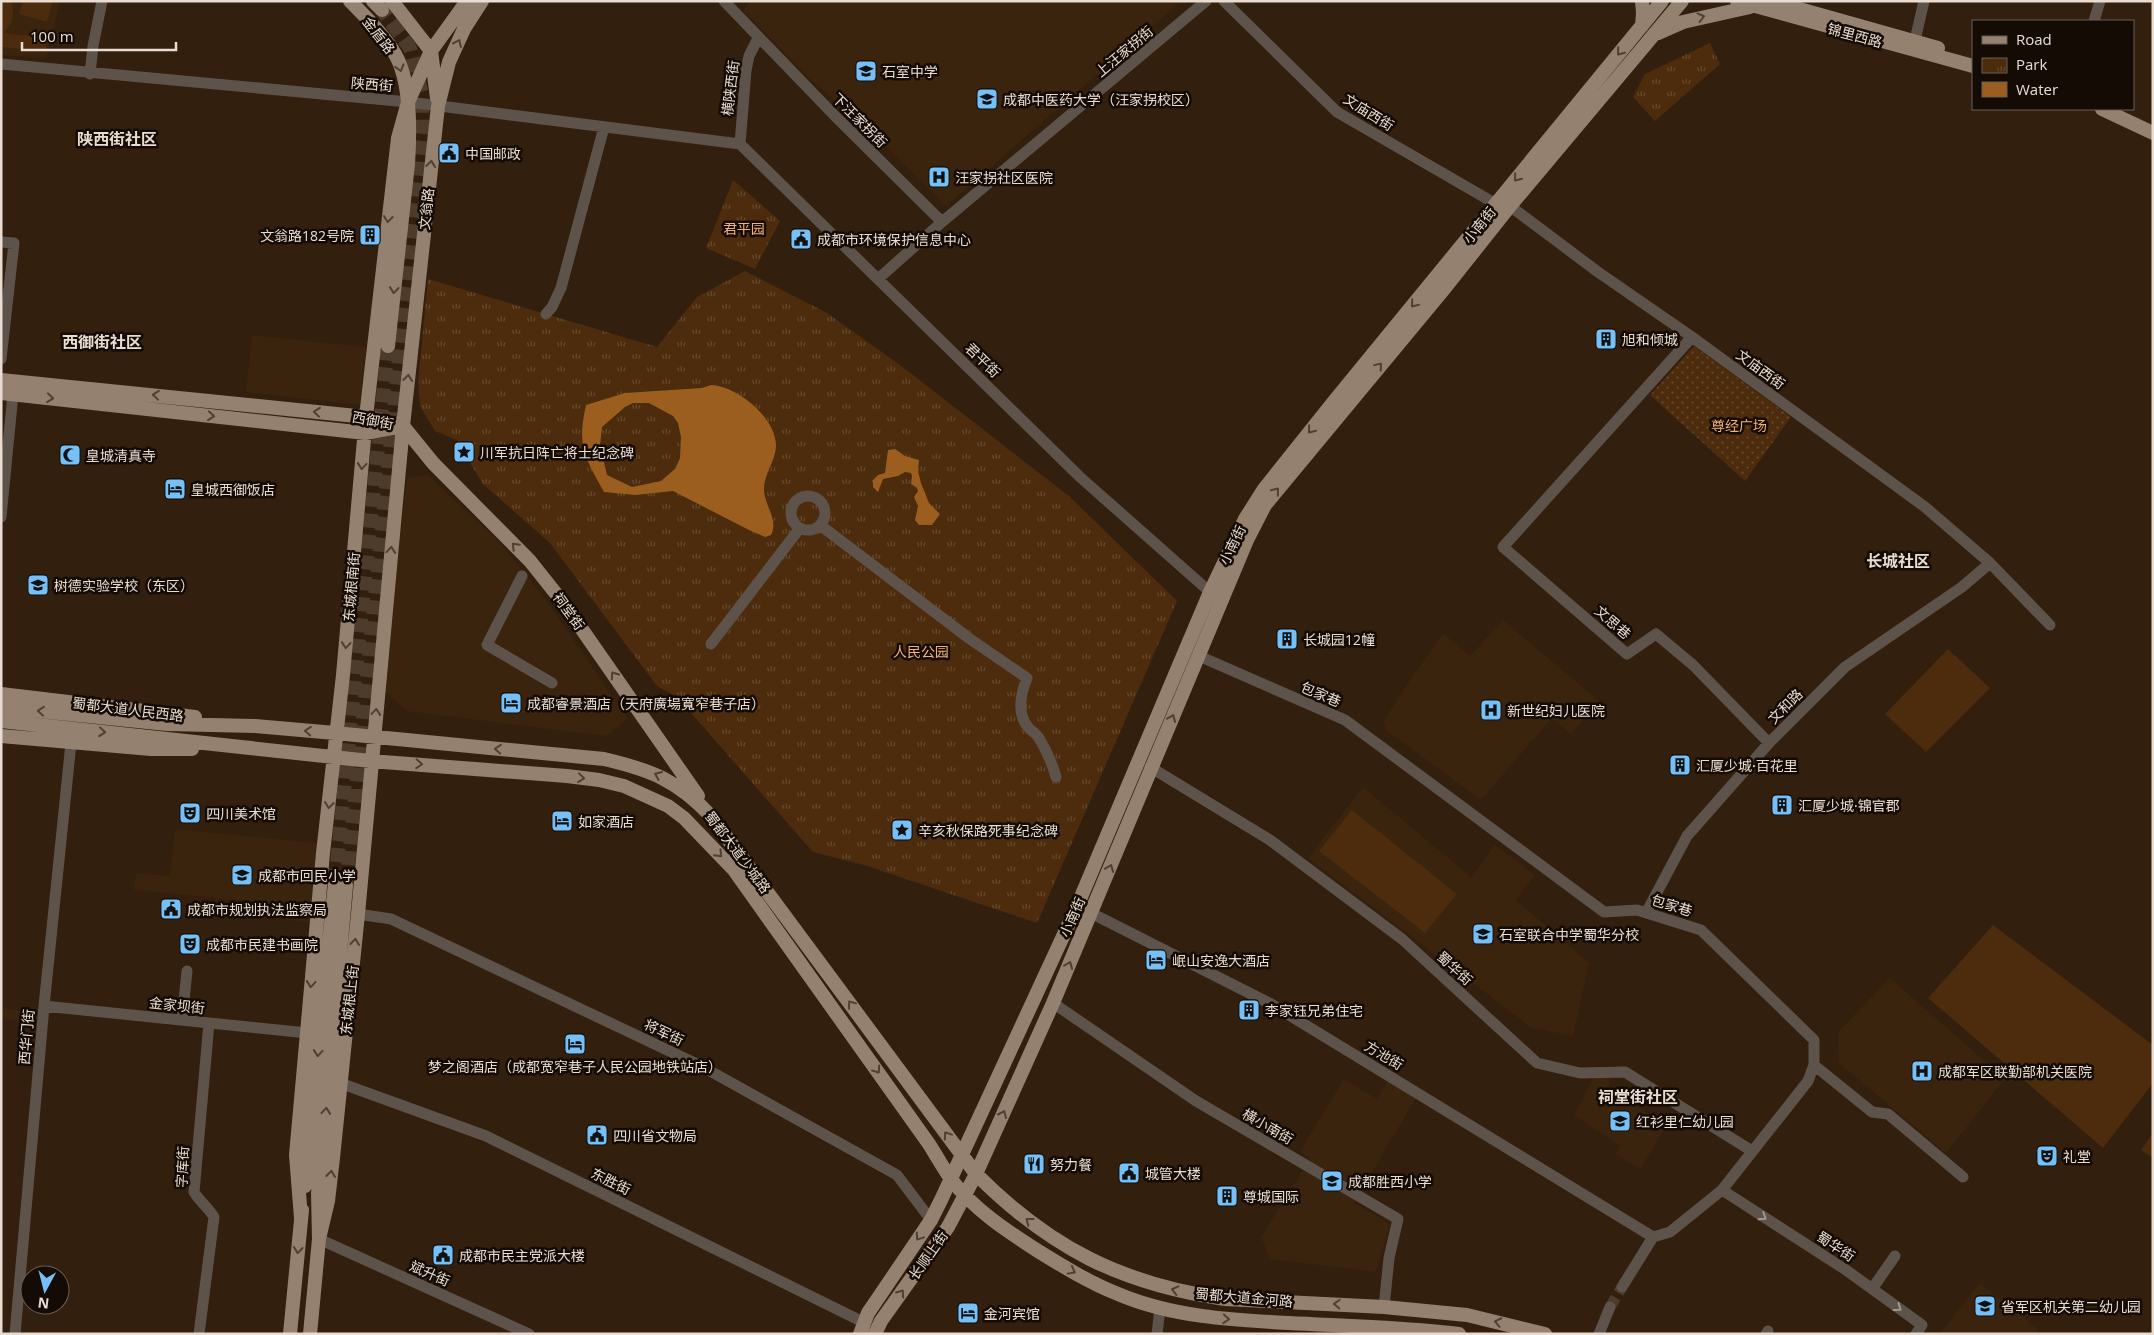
<svg xmlns="http://www.w3.org/2000/svg" width="2154" height="1335" font-family="'Open Sans','Noto Sans SC',sans-serif">
<defs>
<pattern id="park-tufts" width="24" height="20" patternUnits="userSpaceOnUse" patternTransform="scale(1.25)"><rect width="24" height="20" fill="#4c2c0c"/><path d="M3 7l-1-3M5 7V3M7 7l1-3M15 17l-1-3M17 17v-4M19 17l1-3" fill="none" stroke="#664a2e"/></pattern>
<pattern id="garden-dots" width="8" height="8" patternUnits="userSpaceOnUse" patternTransform="scale(1.25)"><rect width="8" height="8" fill="#4c2c0c"/><path d="M2 2h.1M6 6h.1" fill="none" stroke="#664a2e" stroke-width="1.8" stroke-linecap="round"/></pattern>
</defs>
<rect width="100%" height="100%" fill="#321f0e"/>
<!-- built -->
<path fill="#3b240d" d="M1,1H60L47,58L1,55Z
M751,1H1178L1177,5L946,206L873,134L809,78L743,10Z
M252,335L366,347L360,405L246,392Z
M428,475L499,542L545,598L628,719L606,736L407,711L382,689L407,478Z
M1503,620L1599,701L1571,734L1552,718L1481,800L1387,731L1383,722L1410,680L1443,633L1470,656Z
M1363,787L1471,877L1495,845L1535,875L1516,900L1589,963L1573,1036L1532,1028L1308,858Z
M175,829L318,843L310,922L280,919L281,904L134,890L136,873L170,876Z
M1890,978L2005,1079L1946,1153L1839,1063L1838,1032Z
M1,1008L22,1011L21,1021L1,1019Z
M1594,1076L1609,1078V1088L1667,1126L1640,1169L1615,1154L1620,1146L1574,1115Z
M1344,1079L1377,1099L1388,1081L1416,1098L1354,1203L1390,1224L1376,1272L1270,1259L1261,1237L1310,1159L1300,1151Z
M1980,1283L2038,1329L2035,1334H1939Z"/>
<!-- grass -->
<path fill="#4c2c0c" d="M1,1H11C15,13 13,24 4,33L47,38L46,51L1,47Z
M23,1H53L47,22L19,14Z
M1948,649L1990,688L1926,752L1885,714Z
M1352,810L1457,894L1425,933L1319,851Z
M1993,925L2153,1045V1083L2103,1148L1928,998Z
M2153,1133V1158L2141,1150Z"/>
<!-- park -->
<path fill="url(#park-tufts)" d="M1710,43L1720,64L1655,121L1633,97L1645,74Z
M733,180L780,221L755,269L706,248Z
M745,271L827,313L900,365L1070,497L1177,601L1037,923L864,865L813,852L677,697L657,686L550,543L482,483L469,461L458,455L457,440L435,431L420,406L418,382L428,279L657,347L697,297Z"/>
<!-- garden -->
<path fill="url(#garden-dots)" d="M1694,346L1791,417L1745,481L1650,395Z"/>
<!-- water -->
<path fill="#9b5e1f" fill-rule="evenodd" d="M711,385C737,386 777,418 776,447C775,462 763,475 764,491C765,506 779,521 771,535L765,537L749,530L673,491L635,495L604,492C584,455 577,447 586,405L625,393L702,388ZM633,403H649L673,416L678,423L681,437L680,458L675,469L661,481L632,487L607,475L600,445L602,427L625,407Z
M895,449L905,456L919,460L918,471L921,483L929,503L940,514L932,525H919L915,520L918,506L914,497L918,491L917,488L911,484L912,476L911,473L905,472L898,476L883,479L878,492L873,487V480L878,475L885,473L888,450Z"/>
<g fill="none" stroke-linecap="round" stroke-linejoin="round">
<!-- minor-tunnel -->
<path stroke="#4d3b2b" stroke-width="11" stroke-dasharray="11 5.5" stroke-linecap="butt" d="M1610,1307L1622,1287"/>
<!-- major-tunnel -->
<path stroke="#4d3b2b" stroke-width="14" stroke-dasharray="14 7" stroke-linecap="butt" d="M335,883L388,346
M346,886L422,128V94L410,48L382,10"/>
<!-- minor -->
<path stroke="#5d534b" stroke-width="11" d="M724,1L834,115L942,222
M1224,1L1337,112L1496,204
M2094,21L2100,1
M1913,49L1924,1
M1,64L408,102L740,144
M90,74L93,46L102,1
M740,144L1080,477L1210,592
M740,144L746,70L749,56L758,38
M1510,206L1598,272L1692,337L1925,507L1990,563L2050,625
M1,242L14,243L1,359
M878,279L942,222L1206,1
M546,314L552,307L561,288L604,127
M1692,337L1503,547L1627,654L1656,634L1693,665L1769,743
M791 513a17 17 0 1 1 34 0a17 17 0 1 1-34 0Z
M1,517L13,394
M820,525L970,639L1027,678C1021,693 1016,713 1028,727C1031,731 1036,733 1039,738C1047,751 1052,763 1056,777
M522,576L487,645L552,683
M711,644L800,528
M1199,656L1345,720L1604,912L1637,910L1701,930L1814,1040V1065L1808,1081L1722,1190L1670,1232L1653,1237L1622,1287
M1150,767L1270,840L1402,939L1537,1063L1580,1073L1625,1072L1752,1151
M1091,913L1271,1004L1653,1237
M1646,913L1687,836L1769,743L1845,667L1962,587L1990,563
M358,914L391,919L701,1066L897,1175L931,1220
M1053,1003L1196,1101L1398,1219L1389,1258L1384,1307
M44,1006L307,1033
M182,1020L187,971
M1814,1065L1872,1112L1888,1114L1963,1177
M340,1083L486,1136L863,1322
M1722,1190L1846,1270L1922,1325L1916,1334
M319,1239L529,1334
M1872,1289L1895,1256
M15,1334L44,1006L71,743
M199,1334L214,1217C208,1207 200,1202 194,1192L209,1023
M1157,1334L1160,1308
M1599,1334L1610,1307
M1766,1334L1768,1331"/>
<!-- major -->
<path stroke="#958170" stroke-width="14" d="M350,1C366,17 384,35 395,54C411,81 410,134 408,164L388,346
M373,1L382,10
M392,1L431,51L437,98
M1642,1L1643,13L1642,26
M1737,1L1973,66
M1771,1L1938,48
M1658,33L1683,22L1750,7
M2102,109L2153,133
M1,380L366,417L403,426
M1,393L365,433L397,427
M403,426L433,463L530,561L565,605L698,796
M1,694L195,717
M1,707L167,724L255,726L335,733L604,759C651,770 677,780 711,816L976,1174C1050,1248 1121,1284 1225,1299L1384,1307L1467,1315L1545,1334
M1,721L370,761L567,776L599,780L624,786L668,806L684,818L734,870L929,1144C936,1155 943,1168 951,1179C973,1209 1007,1231 1038,1251C1064,1267 1090,1283 1118,1294C1172,1317 1232,1320 1289,1323C1346,1326 1403,1327 1459,1334
M1,736L151,749H192
M305,1186L335,883
M301,1218L296,1155L307,1033L323,853L343,675L366,417L398,138L408,102L431,51L467,1
M319,1239L328,1201L333,1158L358,914L403,426L438,106L449,62L464,29L482,1
M290,1334L302,1210
M310,1334L319,1239L318,1193L346,886
M860,1334L868,1313L931,1220L941,1200L1078,904L1210,592L1245,519L1264,489L1335,400L1662,1
M875,1334L881,1321L948,1227L976,1174L1053,1003L1247,540L1265,505L1444,289L1510,206L1682,1"/>
</g>
<!-- one-way arrows -->
<defs><path id="oneway-chevron" d="M-2-3.5L2.5 0L-2 3.5" fill="none" stroke-width="1.6" stroke-linecap="round" stroke-linejoin="round" transform="scale(1.25)"/></defs>
<g stroke="#4e4035">
<use href="#oneway-chevron" transform="translate(1701 17) rotate(-14)"/>
<use href="#oneway-chevron" transform="translate(458 43) rotate(-65)"/>
<use href="#oneway-chevron" transform="translate(1620 52) rotate(129)"/>
<use href="#oneway-chevron" transform="translate(400 68) rotate(73)"/>
<use href="#oneway-chevron" transform="translate(431 164) rotate(-84)"/>
<use href="#oneway-chevron" transform="translate(1517 178) rotate(129)"/>
<use href="#oneway-chevron" transform="translate(388 219) rotate(97)"/>
<use href="#oneway-chevron" transform="translate(394 290) rotate(96)"/>
<use href="#oneway-chevron" transform="translate(1414 304) rotate(129)"/>
<use href="#oneway-chevron" transform="translate(1379 366) rotate(-50)"/>
<use href="#oneway-chevron" transform="translate(408 378) rotate(-84)"/>
<use href="#oneway-chevron" transform="translate(156 395) rotate(-174)"/>
<use href="#oneway-chevron" transform="translate(50 398) rotate(6)"/>
<use href="#oneway-chevron" transform="translate(317 412) rotate(-174)"/>
<use href="#oneway-chevron" transform="translate(211 416) rotate(6)"/>
<use href="#oneway-chevron" transform="translate(1311 430) rotate(129)"/>
<use href="#oneway-chevron" transform="translate(362 466) rotate(95)"/>
<use href="#oneway-chevron" transform="translate(1276 491) rotate(-51)"/>
<use href="#oneway-chevron" transform="translate(515 546) rotate(-135)"/>
<use href="#oneway-chevron" transform="translate(391 550) rotate(-85)"/>
<use href="#oneway-chevron" transform="translate(346 645) rotate(95)"/>
<use href="#oneway-chevron" transform="translate(614 675) rotate(-125)"/>
<use href="#oneway-chevron" transform="translate(41 711) rotate(-174)"/>
<use href="#oneway-chevron" transform="translate(376 712) rotate(-85)"/>
<use href="#oneway-chevron" transform="translate(1172 718) rotate(-67)"/>
<use href="#oneway-chevron" transform="translate(308 731) rotate(-176)"/>
<use href="#oneway-chevron" transform="translate(102 732) rotate(6)"/>
<use href="#oneway-chevron" transform="translate(498 749) rotate(-175)"/>
<use href="#oneway-chevron" transform="translate(419 764) rotate(4)"/>
<use href="#oneway-chevron" transform="translate(658 775) rotate(-156)"/>
<use href="#oneway-chevron" transform="translate(581 778) rotate(6)"/>
<use href="#oneway-chevron" transform="translate(329 805) rotate(97)"/>
<use href="#oneway-chevron" transform="translate(719 854) rotate(46)"/>
<use href="#oneway-chevron" transform="translate(1110 868) rotate(-68)"/>
<use href="#oneway-chevron" transform="translate(355 942) rotate(-84)"/>
<use href="#oneway-chevron" transform="translate(1069 965) rotate(-67)"/>
<use href="#oneway-chevron" transform="translate(311 984) rotate(95)"/>
<use href="#oneway-chevron" transform="translate(851 1004) rotate(-127)"/>
<use href="#oneway-chevron" transform="translate(318 1053) rotate(95)"/>
<use href="#oneway-chevron" transform="translate(877 1070) rotate(55)"/>
<use href="#oneway-chevron" transform="translate(326 1111) rotate(-85)"/>
<use href="#oneway-chevron" transform="translate(1003 1114) rotate(-66)"/>
<use href="#oneway-chevron" transform="translate(947 1135) rotate(-124)"/>
<use href="#oneway-chevron" transform="translate(331 1174) rotate(-84)"/>
<use href="#oneway-chevron" transform="translate(1029 1221) rotate(-143)"/>
<use href="#oneway-chevron" transform="translate(919 1237) rotate(124)"/>
<use href="#oneway-chevron" transform="translate(298 1250) rotate(96)"/>
<use href="#oneway-chevron" transform="translate(1072 1271) rotate(29)"/>
<use href="#oneway-chevron" transform="translate(1175 1290) rotate(-166)"/>
<use href="#oneway-chevron" transform="translate(901 1293) rotate(-55)"/>
<use href="#oneway-chevron" transform="translate(1337 1304) rotate(-177)"/>
<use href="#oneway-chevron" transform="translate(1226 1319) rotate(4)"/>
<use href="#oneway-chevron" transform="translate(1498 1322) rotate(-168)"/>
</g>
<g stroke="#a3988e">
<use href="#oneway-chevron" transform="translate(1763 1217) rotate(33)"/>
<use href="#oneway-chevron" transform="translate(1898 1308) rotate(36)"/>
</g>
<!-- icons -->
<defs>
<g id="school-square" transform="scale(1.125)"><rect x="-9" y="-9" width="18" height="18" rx="4" fill="#75c0f6" stroke="#140b05"/><path d="M0-5L7-2L0 1L-7-2ZM-4 1L0 2.5L4 1V4Q0 6-4 4Z" fill="#111"/></g>
<g id="university-square" transform="scale(1.125)"><rect x="-9" y="-9" width="18" height="18" rx="4" fill="#75c0f6" stroke="#140b05"/><path d="M0-5L7-2L0 1L-7-2ZM-4 1L0 2.5L4 1V4Q0 6-4 4Z" fill="#111"/></g>
<g id="civic-square" transform="scale(1.125)"><rect x="-9" y="-9" width="18" height="18" rx="4" fill="#75c0f6" stroke="#140b05"/><path d="M-.6-6.5H3V-4.5H.6V-3L4-1V1h2V6H-6V1h2V-1L-.6-3ZM-1.2 2.5V6h2.4V2.5Z" fill="#111"/></g>
<g id="hospital-square" transform="scale(1.125)"><rect x="-9" y="-9" width="18" height="18" rx="4" fill="#75c0f6" stroke="#140b05"/><path d="M-5-5h3v3.5h4V-5h3V5h-3V1.5h-4V5h-3Z" fill="#111"/></g>
<g id="building-square" transform="scale(1.125)"><rect x="-9" y="-9" width="18" height="18" rx="4" fill="#75c0f6" stroke="#140b05"/><path d="M-4-6H4V6H1V3H-1V6H-4ZM-2.5-4.3h1.7v1.8h-1.7ZM.8-4.3h1.7v1.8H.8ZM-2.5-1h1.7V.8h-1.7ZM.8-1h1.7V.8H.8Z" fill="#111"/></g>
<g id="sight-square" transform="scale(1.125)"><rect x="-9" y="-9" width="18" height="18" rx="4" fill="#75c0f6" stroke="#140b05"/><path d="M0-6L1.8-2.2L6-1.7L2.9 1.2L3.7 5.4L0 3.3L-3.7 5.4L-2.9 1.2L-6-1.7L-1.8-2.2Z" fill="#111"/></g>
<g id="mosque-square" transform="scale(1.125)"><rect x="-9" y="-9" width="18" height="18" rx="4" fill="#75c0f6" stroke="#140b05"/><path d="M3.5-4.9A6 6 0 1 0 3.5 4.9A5 5 0 1 1 3.5-4.9Z" fill="#111"/></g>
<g id="hotel-square" transform="scale(1.125)"><rect x="-9" y="-9" width="18" height="18" rx="4" fill="#75c0f6" stroke="#140b05"/><path d="M-6-4.5h1.5V1H6V5H4.5V3h-9V5H-6ZM-4 0a1.8 1.8 0 1 1 3.6 0ZM.5 0V-2.5h3Q6-2.5 6 0Z" fill="#111"/></g>
<g id="theatre-square" transform="scale(1.125)"><rect x="-9" y="-9" width="18" height="18" rx="4" fill="#75c0f6" stroke="#140b05"/><path d="M-5-5.5Q0-4 5-5.5V0Q5 5 0 6Q-5 5-5 0ZM-3.3-2.5H-1v1.5H-3.3ZM1-2.5H3.3v1.5H1ZM-2.8 1Q0 5.5 2.8 1Z" fill="#111"/></g>
<g id="restaurant-square" transform="scale(1.125)"><rect x="-9" y="-9" width="18" height="18" rx="4" fill="#75c0f6" stroke="#140b05"/><path d="M-5-6h1v4h1v-4h1v4h1v-4h1v5L-1.5 .5V6h-2V.5L-5-1ZM5-6V6H3V1.5H1.5Q1.5-4 5-6Z" fill="#111"/></g>
</defs>
<g fill-rule="evenodd">
<use href="#school-square" x="866" y="71"/>
<use href="#university-square" x="987" y="99"/>
<use href="#civic-square" x="449" y="153"/>
<use href="#hospital-square" x="939" y="177"/>
<use href="#building-square" x="370" y="235"/>
<use href="#civic-square" x="801" y="239"/>
<use href="#building-square" x="1606" y="339"/>
<use href="#sight-square" x="464" y="452"/>
<use href="#mosque-square" x="70" y="455"/>
<use href="#hotel-square" x="175" y="489"/>
<use href="#school-square" x="38" y="585"/>
<use href="#building-square" x="1287" y="639"/>
<use href="#hotel-square" x="511" y="703"/>
<use href="#hospital-square" x="1491" y="710"/>
<use href="#building-square" x="1680" y="765"/>
<use href="#building-square" x="1782" y="805"/>
<use href="#theatre-square" x="190" y="813"/>
<use href="#hotel-square" x="562" y="821"/>
<use href="#sight-square" x="902" y="830"/>
<use href="#school-square" x="242" y="875"/>
<use href="#civic-square" x="171" y="909"/>
<use href="#school-square" x="1483" y="934"/>
<use href="#theatre-square" x="190" y="944"/>
<use href="#hotel-square" x="1156" y="960"/>
<use href="#building-square" x="1249" y="1010"/>
<use href="#hotel-square" x="575" y="1044"/>
<use href="#hospital-square" x="1922" y="1071"/>
<use href="#school-square" x="1620" y="1121"/>
<use href="#civic-square" x="597" y="1135"/>
<use href="#theatre-square" x="2047" y="1156"/>
<use href="#restaurant-square" x="1034" y="1164"/>
<use href="#civic-square" x="1129" y="1173"/>
<use href="#school-square" x="1332" y="1181"/>
<use href="#building-square" x="1227" y="1196"/>
<use href="#civic-square" x="443" y="1255"/>
<use href="#school-square" x="1985" y="1306"/>
<use href="#hotel-square" x="968" y="1313"/>
</g>
<g text-anchor="middle" dominant-baseline="central" stroke-width="5" stroke-linejoin="round" paint-order="stroke">
<!-- street labels -->
<g font-size="14" fill="#e9dcd1" stroke="#140b05">
<text transform="translate(379 35) rotate(52)">金盾路</text>
<text transform="translate(1855 35) rotate(15)">锦里西路</text>
<text transform="translate(1124 51) rotate(-40)">上汪家拐街</text>
<text transform="translate(372 84) rotate(5)">陕西街</text>
<text transform="translate(730 88) rotate(-83)">横陕西街</text>
<text transform="translate(1369 112) rotate(32)">文庙西街</text>
<text transform="translate(860 120) rotate(45)">下汪家拐街</text>
<text transform="translate(426 209) rotate(-84)">文翁路</text>
<text transform="translate(1479 225) rotate(-51)">小南街</text>
<text transform="translate(983 360) rotate(44)">君平街</text>
<text transform="translate(1761 369) rotate(36)">文庙西街</text>
<text transform="translate(373 420) rotate(11)">西御街</text>
<text transform="translate(1232 545) rotate(-64)">小南街</text>
<text transform="translate(351 587) rotate(-85)">东城根南街</text>
<text transform="translate(569 611) rotate(54)">祠堂街</text>
<text transform="translate(1613 622) rotate(41)">文思巷</text>
<text transform="translate(1321 694) rotate(23)">包家巷</text>
<text transform="translate(1785 706) rotate(-45)">文和路</text>
<text transform="translate(128 709) rotate(7)">蜀都大道人民西路</text>
<text transform="translate(738 852) rotate(53)">蜀都大道少城路</text>
<text transform="translate(1672 905) rotate(17)">包家巷</text>
<text transform="translate(1072 917) rotate(-66)">小南街</text>
<text transform="translate(1455 968) rotate(42)">蜀华街</text>
<text transform="translate(349 1000) rotate(-84)">东城根上街</text>
<text transform="translate(177 1005) rotate(6)">金家坝街</text>
<text transform="translate(664 1032) rotate(25)">将军街</text>
<text transform="translate(26 1037) rotate(-85)">西华门街</text>
<text transform="translate(1384 1055) rotate(31)">方池街</text>
<text transform="translate(1268 1126) rotate(30)">横小南街</text>
<text transform="translate(182 1167) rotate(-87)">字库街</text>
<text transform="translate(611 1181) rotate(26)">东胜街</text>
<text transform="translate(1836 1246) rotate(33)">蜀华街</text>
<text transform="translate(928 1255) rotate(-55)">长顺上街</text>
<text transform="translate(430 1273) rotate(24)">斌升街</text>
<text transform="translate(1244 1297) rotate(5)">蜀都大道金河路</text>
</g>
<!-- poi labels -->
<g font-size="14" fill="#e9dcd1" stroke="#140b05" text-anchor="start">
<text x="882" y="71">石室中学</text>
<text x="1003" y="99">成都中医药大学（汪家拐校区）</text>
<text x="465" y="153">中国邮政</text>
<text x="955" y="177">汪家拐社区医院</text>
<text x="354" y="235" text-anchor="end">文翁路182号院</text>
<text x="817" y="239">成都市环境保护信息中心</text>
<text x="1622" y="339">旭和倾城</text>
<text x="480" y="452">川军抗日阵亡将士纪念碑</text>
<text x="86" y="455">皇城清真寺</text>
<text x="191" y="489">皇城西御饭店</text>
<text x="54" y="585">树德实验学校（东区）</text>
<text x="1303" y="639">长城园12幢</text>
<text x="527" y="703">成都睿景酒店（天府廣場寬窄巷子店）</text>
<text x="1507" y="710">新世纪妇儿医院</text>
<text x="1696" y="765">汇厦少城·百花里</text>
<text x="1798" y="805">汇厦少城·锦官郡</text>
<text x="206" y="813">四川美术馆</text>
<text x="578" y="821">如家酒店</text>
<text x="918" y="830">辛亥秋保路死事纪念碑</text>
<text x="258" y="875">成都市回民小学</text>
<text x="187" y="909">成都市规划执法监察局</text>
<text x="1499" y="934">石室联合中学蜀华分校</text>
<text x="206" y="944">成都市民建书画院</text>
<text x="1172" y="960">岷山安逸大酒店</text>
<text x="1265" y="1010">李家钰兄弟住宅</text>
<text x="575" y="1066" text-anchor="middle">梦之阁酒店（成都宽窄巷子人民公园地铁站店）</text>
<text x="1938" y="1071">成都军区联勤部机关医院</text>
<text x="1636" y="1121">红衫里仁幼儿园</text>
<text x="613" y="1135">四川省文物局</text>
<text x="2063" y="1156">礼堂</text>
<text x="1050" y="1164">努力餐</text>
<text x="1145" y="1173">城管大楼</text>
<text x="1348" y="1181">成都胜西小学</text>
<text x="1243" y="1196">尊城国际</text>
<text x="459" y="1255">成都市民主党派大楼</text>
<text x="2001" y="1306">省军区机关第二幼儿园</text>
<text x="984" y="1313">金河宾馆</text>
</g>
<!-- park labels -->
<g font-size="14" fill="#f4b073" stroke="#140b05">
<text x="744" y="228">君平园</text>
<text x="1739" y="425">尊经广场</text>
<text x="921" y="651">人民公园</text>
</g>
<!-- quarter labels -->
<g font-size="16" font-weight="bold" fill="#e9dcd1" stroke="#140b05">
<text x="117" y="139">陕西街社区</text>
<text x="102" y="342">西御街社区</text>
<text x="1898" y="561">长城社区</text>
<text x="1638" y="1097">祠堂街社区</text>
</g>
</g>
<!-- border -->
<rect width="2154" height="1335" fill="none" stroke="#e9dcd1" stroke-width="5"/>
<!-- legend -->
<rect x="1972" y="20" width="162" height="90" fill="#140b05" stroke="#695f57"/>
<rect x="1982" y="36" width="25" height="8" fill="#958170" stroke="#695f57"/>
<text x="2016" y="45" font-size="15" fill="#e9dcd1">Road</text>
<rect x="1982" y="58" width="25" height="15" fill="url(#park-tufts)" stroke="#695f57"/>
<text x="2016" y="70" font-size="15" fill="#e9dcd1">Park</text>
<rect x="1982" y="82" width="25" height="15" fill="#9b5e1f" stroke="#695f57"/>
<text x="2016" y="95" font-size="15" fill="#e9dcd1">Water</text>
<!-- north arrow -->
<g transform="translate(45 1290) rotate(187)"><circle r="24" fill="#140b05" stroke="#695f57"/>
<path d="M0-4L9 19L0 12L-9 19Z" fill="#75c0f6"/>
<text y="-8" font-size="14" font-weight="bold" text-anchor="middle" fill="#e9dcd1">N</text>
</g>
<!-- scale -->
<path d="M22 42v8h154v-8" fill="none" stroke="#e9dcd1" stroke-width="2.5"/>
<text x="30" y="42" font-size="15" fill="#e9dcd1" stroke="#140b05" stroke-width="4" paint-order="stroke">100 m</text>
</svg>
